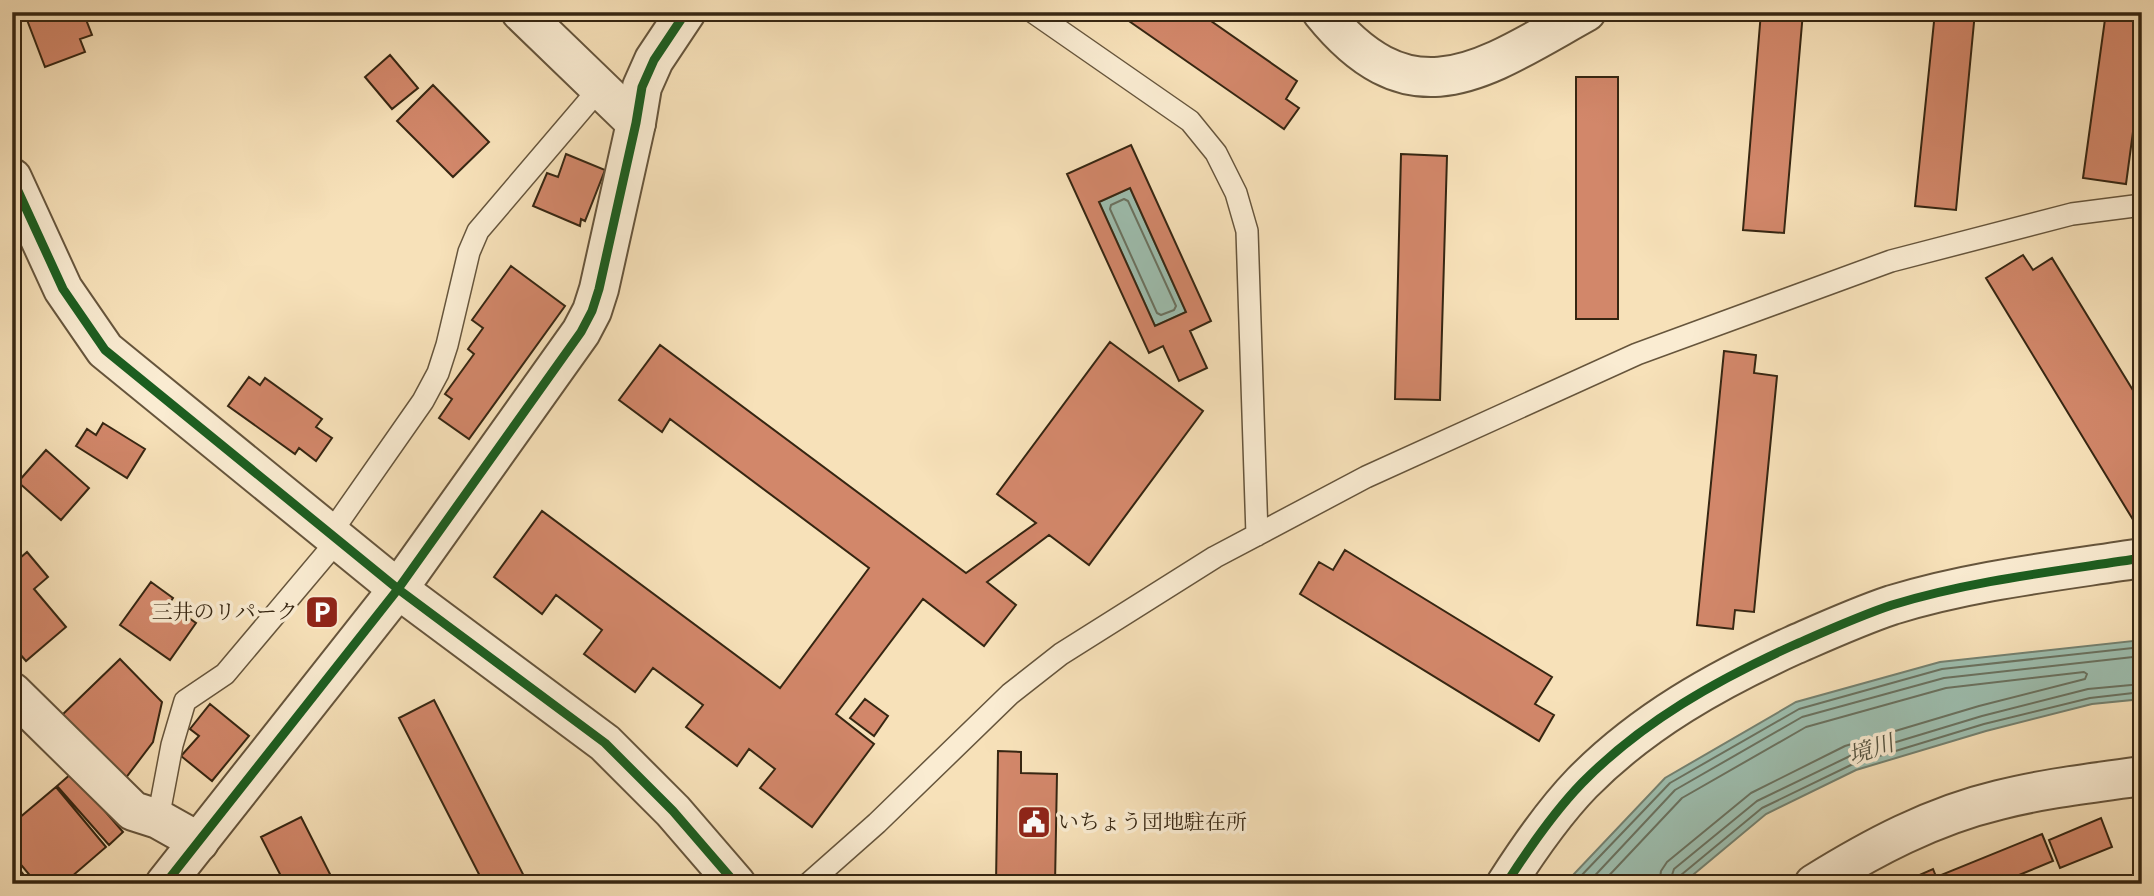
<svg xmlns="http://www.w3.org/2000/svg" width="2154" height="896" font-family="'IM FELL Great Primer','Noto Serif JP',serif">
<rect width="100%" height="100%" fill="#f7e1b9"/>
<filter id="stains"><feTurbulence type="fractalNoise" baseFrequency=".00286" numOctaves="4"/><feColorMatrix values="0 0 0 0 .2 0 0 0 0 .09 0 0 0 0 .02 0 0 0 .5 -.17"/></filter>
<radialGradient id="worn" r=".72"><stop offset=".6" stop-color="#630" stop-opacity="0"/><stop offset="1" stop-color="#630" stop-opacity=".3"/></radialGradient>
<!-- water -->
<path fill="#9dbeaf" stroke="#748170" stroke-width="2" d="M1130,188L1186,312L1155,326L1099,202Z
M2142,640V699L2092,704L1986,731L1856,770L1766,814L1682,884H1570L1573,875L1665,778L1796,702L1940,662Z"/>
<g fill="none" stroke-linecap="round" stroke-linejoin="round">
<!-- shore -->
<path stroke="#6a7260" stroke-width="2" d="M1124,199L1128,201L1176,306L1174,310L1161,315L1157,313L1110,209L1111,205Z
M1577,884L1579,878L1670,783L1799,709L1942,669L2142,647
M1587,884L1675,790L1802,717L1944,678L2142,656
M1601,884L1682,798L1806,727L1946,688L2084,672L2087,674L2085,679L1979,706L1845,746L1751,793L1667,862L1661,871L1659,884
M1669,884L1674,869L1757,801L1850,756L1982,716L2088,689L2142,684
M1678,884L1681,875L1762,808L1853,764L1984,724L2090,698L2142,692"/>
</g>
<!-- building -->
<path fill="#d2876a" stroke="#362612" stroke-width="2" fill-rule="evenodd" d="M24,12H83L92,35L80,39L85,52L45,67Z
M1116,12H1198L1297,81L1286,99L1299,108L1284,129Z
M1761,12H1803L1784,233L1743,230Z
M1935,12H1975L1956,210L1915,206Z
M2106,12H2142V65L2126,184L2083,178Z
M390,55L418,88L392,109L365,77Z
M1576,77H1618V319H1576Z
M433,85L489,142L453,177L397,121Z
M1131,145L1211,321L1190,331L1207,368L1179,381L1163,346L1149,353L1067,174ZM1130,188L1186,312L1155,326L1099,202Z
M566,154L605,170L585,221L581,219L580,226L533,206L547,173L558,177Z
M1401,154L1447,156L1440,400L1395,399Z
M2023,255L2033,270L2052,258L2142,405V519L2135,523L1986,278Z
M511,266L565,306L469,439L439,418L452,399L445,394L474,354L468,349L483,328L472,320Z
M1110,342L1203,411L1089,565L1049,535L987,582L1016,605L984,646L923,599L836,714L874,744L812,827L760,788L775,769L749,749L737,766L686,727L703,705L653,668L635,692L584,654L602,630L556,595L542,614L494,577L542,511L780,688L869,568L670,419L662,432L619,400L660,345L966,573L1036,523L997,494Z
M1724,351L1756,355L1754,373L1777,376L1754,612L1735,610L1733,629L1697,625Z
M249,377L260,385L265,378L322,419L316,427L332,438L316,461L299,448L295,454L228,406Z
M103,423L145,449L127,478L76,446L87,429L96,435Z
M46,450L89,488L61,520L18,482Z
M1345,550L1552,677L1535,704L1554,715L1539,741L1300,594L1319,562L1333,570Z
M27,552L48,577L34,589L66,627L26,661L12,645V565Z
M151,582L173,598L169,604L196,623L170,660L120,625Z
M120,659L162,702L153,742L125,779L61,716Z
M865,699L888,716L874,736L850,718Z
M434,700L528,884H484L399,718Z
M210,704L249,736L212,781L181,756L199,736L190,729Z
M998,751L1021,752V773L1057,774L1055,884H996Z
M72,773L123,832L109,845L57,786Z
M56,787L106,847L63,884H37L12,854V824Z
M301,817L335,884H285L261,837Z
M2101,818L2112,847L2060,868L2049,840Z
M2042,834L2053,861L1997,884H1944L1941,875Z
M12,860L31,884H12Z
M1933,869L1939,884H1899Z"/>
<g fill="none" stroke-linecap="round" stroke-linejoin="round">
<!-- service casing -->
<g stroke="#66553c" stroke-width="24">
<path id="service" d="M1033,12L1190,121L1216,153L1236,193L1247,231L1257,535
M330,534L423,401L438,373L447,345L469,252L478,231L599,89
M158,819L172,745L185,701L225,674L337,541
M808,884L877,823L1010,694L1061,654L1215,557L1366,477L1637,354L1891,261L2072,214L2142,205"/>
</g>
<!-- minor casing -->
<g stroke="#66553c" stroke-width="42">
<path id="minor" d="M521,12L636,123
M12,692L133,811L158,819L199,842
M1814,884C1872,848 1932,816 1999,800C2046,788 2094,783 2142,776"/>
</g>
<!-- tertiary casing -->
<g stroke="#66553c" stroke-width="42">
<path id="tertiary" d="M1322,12C1413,125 1485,68 1586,12
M12,178L63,289L105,350L398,589L605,743L673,811L736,884
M165,884L398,589L581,332L592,311L599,289L636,123L642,87L654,60L686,12
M1506,884C1529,848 1553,813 1582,783C1643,721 1717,680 1794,645C1826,631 1859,616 1892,605C1973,580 2059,571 2142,558"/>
</g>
<!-- service -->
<use href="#service" stroke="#faecd2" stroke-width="21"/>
<!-- minor -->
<use href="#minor" stroke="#faecd2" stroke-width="38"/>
<!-- tertiary -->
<use href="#tertiary" stroke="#faecd2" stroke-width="38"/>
<!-- cycleway casing -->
<g stroke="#faecd2" stroke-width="13">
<path id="cycleway" d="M12,178L63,289L105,350L398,589L605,743L673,811L736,884
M165,884L398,589L581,332L592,311L599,289L636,123L642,87L654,60L686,12
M1506,884C1529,848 1553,813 1582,783C1643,721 1717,680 1794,645C1826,631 1859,616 1892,605C1973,580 2059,571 2142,558"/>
</g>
<!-- cycleway -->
<use href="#cycleway" stroke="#1b5e20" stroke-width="9"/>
</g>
<!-- icons -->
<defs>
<g id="parking-square" transform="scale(1.75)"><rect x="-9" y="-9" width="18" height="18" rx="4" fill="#8f2418" stroke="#faecd2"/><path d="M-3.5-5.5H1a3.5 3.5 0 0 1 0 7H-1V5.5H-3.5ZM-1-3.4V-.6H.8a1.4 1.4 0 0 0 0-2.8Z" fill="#fff"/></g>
<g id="civic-square" transform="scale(1.75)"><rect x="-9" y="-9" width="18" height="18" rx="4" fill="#8f2418" stroke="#faecd2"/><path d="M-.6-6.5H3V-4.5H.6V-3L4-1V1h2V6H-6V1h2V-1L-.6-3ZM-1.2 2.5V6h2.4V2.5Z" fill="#fff"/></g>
</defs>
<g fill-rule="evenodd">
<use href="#parking-square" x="322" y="612"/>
<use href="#civic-square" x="1034" y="822"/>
</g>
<g text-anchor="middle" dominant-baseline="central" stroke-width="7" stroke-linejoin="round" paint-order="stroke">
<!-- poi labels -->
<g font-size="21" fill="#362612" stroke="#faecd2" text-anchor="end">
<text x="298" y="612">三井のリパーク</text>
<text x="1058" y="822" text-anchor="start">いちょう団地駐在所</text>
</g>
<!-- water labels -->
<g font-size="23" font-style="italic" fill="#555441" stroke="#faecd2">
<text transform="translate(1871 749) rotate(-18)">境川</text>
</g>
</g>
<!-- margin -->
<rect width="2154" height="896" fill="none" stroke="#f7e1b9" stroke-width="42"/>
<rect x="14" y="14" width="2126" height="868" fill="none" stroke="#362612" stroke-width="3.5"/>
<rect x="21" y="21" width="2112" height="854" fill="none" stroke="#362612" stroke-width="2"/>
<rect width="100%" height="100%" filter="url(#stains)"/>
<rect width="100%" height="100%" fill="url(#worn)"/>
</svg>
